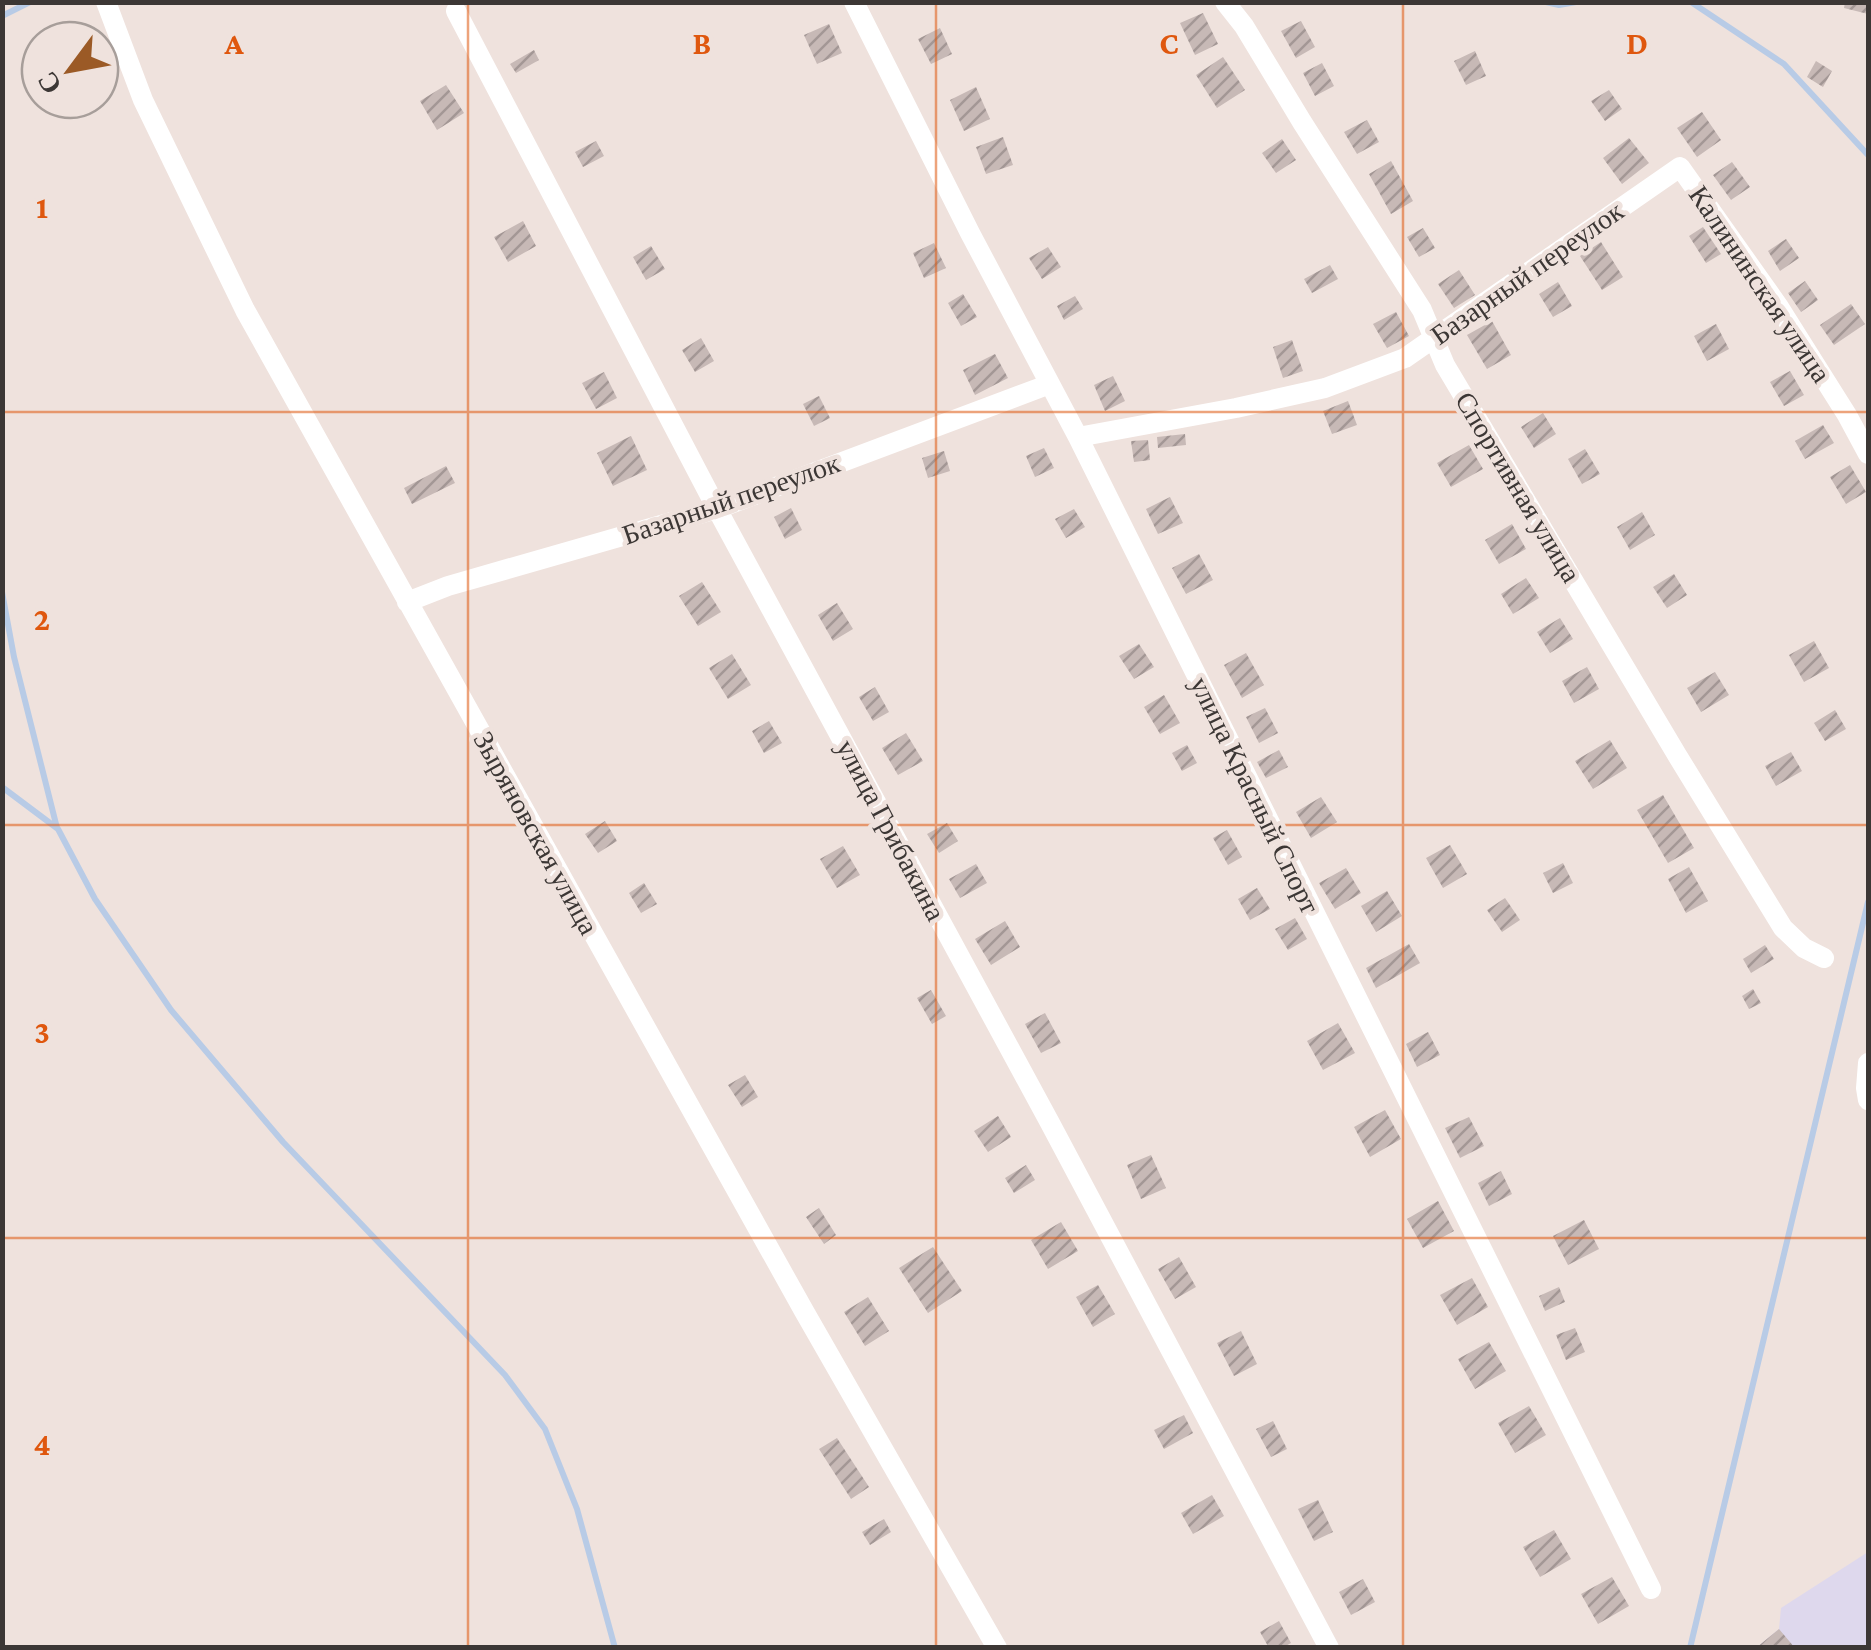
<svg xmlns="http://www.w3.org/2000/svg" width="1871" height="1650" font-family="'Crimson Pro',serif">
<defs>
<pattern id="building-hatch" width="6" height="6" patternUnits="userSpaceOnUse" patternTransform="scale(2.5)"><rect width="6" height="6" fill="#c7b9b6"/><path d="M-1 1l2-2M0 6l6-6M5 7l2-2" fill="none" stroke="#a39795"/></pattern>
</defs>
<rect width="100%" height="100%" fill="#efe2dd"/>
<!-- education -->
<path fill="#ded8ed" d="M1868,1552V1647L1756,1648L1779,1629L1781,1608Z"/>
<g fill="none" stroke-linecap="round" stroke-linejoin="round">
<!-- stream -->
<path stroke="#b8cbe6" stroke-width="6" d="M1546,2L1559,5L1576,2
M1691,2L1784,64L1868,155
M2,16L30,2
M2,592L14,657L57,828
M2,787L58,829L95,899L171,1010L283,1142L505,1375L545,1429L577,1509L615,1648
M1690,1648L1868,902"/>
</g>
<!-- building -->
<path fill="url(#building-hatch)" d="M1845,2H1868V14L1844,8Z
M1203,13L1218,44L1195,55L1180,23Z
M1301,21L1315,47L1296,58L1281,31Z
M829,24L842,53L817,64L804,35Z
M940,28L952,54L931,64L918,39Z
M534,50L539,60L516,73L510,64Z
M1475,51L1486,76L1466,85L1454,61Z
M1223,57L1245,90L1217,108L1196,75Z
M1816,61L1832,71L1823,87L1807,77Z
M1322,63L1334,86L1315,96L1303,73Z
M446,85L464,113L437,130L420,101Z
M976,87L990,119L964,131L950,100Z
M1609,90L1622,109L1605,121L1591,101Z
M1702,112L1721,140L1697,157L1677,128Z
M1367,120L1379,142L1357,154L1344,132Z
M1003,137L1013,165L986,174L976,147Z
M1629,138L1649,163L1622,184L1603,158Z
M1282,139L1296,160L1276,173L1262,153Z
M596,141L604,156L583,167L575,152Z
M1391,161L1413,201L1391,214L1369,174Z
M1732,162L1750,187L1731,200L1713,175Z
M523,221L536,246L508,262L494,237Z
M1703,227L1721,254L1706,263L1689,236Z
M1423,228L1435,248L1419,257L1407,237Z
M1786,239L1799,258L1780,271L1768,251Z
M1601,242L1623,277L1602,290L1580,256Z
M934,243L946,268L924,278L913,253Z
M651,246L665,269L646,280L633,257Z
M1048,247L1061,267L1042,279L1029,258Z
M1330,265L1338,279L1312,293L1304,279Z
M1459,270L1475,295L1454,308L1438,284Z
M1805,281L1818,300L1801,312L1788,293Z
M1558,282L1572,306L1553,317L1539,294Z
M963,294L977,317L961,326L948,303Z
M1075,296L1083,309L1064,320L1057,306Z
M1851,304L1865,324L1834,345L1820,325Z
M1396,312L1409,336L1387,348L1373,324Z
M1492,321L1511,355L1487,369L1467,335Z
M1716,324L1729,349L1707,361L1694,336Z
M701,338L714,361L695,372L682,350Z
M1292,340L1303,371L1283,378L1273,347Z
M995,354L1008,378L975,395L963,370Z
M1790,371L1804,395L1784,406L1770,382Z
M604,372L617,398L596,409L582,383Z
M1113,376L1125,401L1105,411L1094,385Z
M819,396L830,418L814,426L803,404Z
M1348,401L1357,425L1332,434L1323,411Z
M1543,413L1556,434L1534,448L1521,427Z
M1823,425L1834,443L1805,459L1795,441Z
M1185,434L1186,445L1158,448L1157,437Z
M631,436L647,470L613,486L597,453Z
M1148,440L1150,460L1134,462L1131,441Z
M1469,445L1483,469L1451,487L1437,463Z
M1044,448L1054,468L1035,477L1026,456Z
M1585,449L1600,474L1582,484L1568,459Z
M944,451L950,471L928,478L922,458Z
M1850,465L1866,492L1846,504L1830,477Z
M446,466L455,483L412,504L404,488Z
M1170,497L1183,523L1158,534L1146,509Z
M791,508L802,530L785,539L774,517Z
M1074,509L1085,527L1066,538L1055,519Z
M1642,512L1655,535L1630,550L1617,527Z
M1512,524L1526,549L1499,564L1485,540Z
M1199,554L1213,580L1186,594L1172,568Z
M1674,574L1687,595L1667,608L1653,587Z
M1526,578L1539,598L1513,614L1501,594Z
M702,582L721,612L698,626L679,596Z
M837,603L853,629L833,641L818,615Z
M1560,618L1573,639L1550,653L1537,632Z
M1814,641L1829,668L1804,682L1789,655Z
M1139,644L1154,667L1134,679L1119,656Z
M1246,653L1264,685L1242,698L1224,665Z
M732,654L751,685L728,699L709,668Z
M1587,667L1599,689L1574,703L1562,681Z
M1715,672L1729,695L1701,712L1687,688Z
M875,687L889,712L873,721L859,697Z
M1164,695L1180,723L1160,734L1144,707Z
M1265,708L1278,733L1259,743L1246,717Z
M1835,710L1846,729L1825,741L1814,723Z
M769,721L782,743L764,753L752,731Z
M906,733L923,761L898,775L882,748Z
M1610,740L1627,768L1593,789L1575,761Z
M1187,745L1197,763L1182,771L1172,753Z
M1279,750L1288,767L1266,778L1257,762Z
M1791,752L1802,771L1776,786L1765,766Z
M1663,795L1694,848L1668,863L1637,810Z
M1321,797L1337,822L1311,838L1296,812Z
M605,821L617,841L598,853L585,834Z
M947,823L958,841L939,853L927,834Z
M1227,830L1242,857L1228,865L1213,838Z
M1450,845L1467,874L1443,888L1426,858Z
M843,846L860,875L837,888L820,859Z
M1563,863L1573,883L1553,893L1543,873Z
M976,864L987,883L960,898L949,879Z
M1689,867L1708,901L1686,913L1668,879Z
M1346,868L1361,893L1335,909L1319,883Z
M644,883L657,904L641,913L629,893Z
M1257,888L1270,909L1250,920L1238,899Z
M1387,891L1402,916L1376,932L1361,906Z
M1505,898L1520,920L1502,932L1487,910Z
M1295,918L1307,939L1288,950L1275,929Z
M1005,921L1020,947L991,965L975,939Z
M1409,944L1420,963L1376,988L1366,968Z
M1765,945L1774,959L1751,973L1743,959Z
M1753,989L1761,1003L1749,1009L1742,996Z
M931,990L946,1016L932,1024L917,998Z
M1045,1013L1061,1043L1041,1053L1025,1024Z
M1338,1023L1355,1053L1323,1070L1307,1041Z
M1428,1032L1440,1055L1417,1067L1406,1044Z
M745,1075L758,1097L742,1107L728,1085Z
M1385,1110L1401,1139L1370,1157L1354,1127Z
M998,1116L1011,1137L988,1152L974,1131Z
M1469,1117L1484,1146L1460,1158L1445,1128Z
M1151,1155L1166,1188L1141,1199L1127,1165Z
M1026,1165L1035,1180L1014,1193L1005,1178Z
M1501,1171L1512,1194L1489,1206L1478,1183Z
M1438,1201L1454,1231L1423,1248L1407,1219Z
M819,1208L836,1235L824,1244L806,1217Z
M1584,1220L1599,1249L1568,1265L1553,1236Z
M1061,1222L1078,1251L1048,1269L1031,1240Z
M933,1247L962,1291L928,1313L899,1268Z
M1179,1257L1196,1287L1175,1299L1158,1269Z
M1472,1278L1488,1307L1457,1325L1440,1295Z
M1098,1285L1115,1314L1093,1327L1076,1297Z
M1559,1287L1565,1302L1545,1311L1539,1296Z
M868,1297L889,1331L865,1346L844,1312Z
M1575,1328L1585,1352L1566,1360L1556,1335Z
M1241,1331L1257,1364L1234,1376L1217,1343Z
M1489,1342L1506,1371L1475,1389L1458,1359Z
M1529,1406L1546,1435L1515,1453L1498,1423Z
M1184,1415L1193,1433L1164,1449L1154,1430Z
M1273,1421L1287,1449L1271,1457L1256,1429Z
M837,1438L869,1487L851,1499L819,1449Z
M1212,1495L1224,1516L1193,1534L1181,1513Z
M1318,1500L1333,1532L1314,1541L1298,1509Z
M884,1519L891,1532L870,1545L862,1532Z
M1554,1530L1571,1559L1540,1577L1523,1547Z
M1612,1577L1629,1606L1598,1624L1581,1594Z
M1363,1579L1375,1602L1351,1615L1339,1592Z
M1279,1621L1291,1643L1282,1648H1269L1260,1632Z
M1779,1629L1795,1648H1756Z"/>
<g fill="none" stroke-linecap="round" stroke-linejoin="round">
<!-- minor -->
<path stroke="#fff" stroke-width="20" d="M106,2L143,100L245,310L804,1311L997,1648
M854,2L970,233L1078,437L1651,1589
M1225,2L1244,26L1302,122L1422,310L1445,365L1677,755L1783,928L1804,948L1824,958
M456,11L717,509L1050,1123L1329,1648
M1078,437L1236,408L1325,388L1405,358L1680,167L1779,307L1847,415L1868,454
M407,602L448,586L717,509L1050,384
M1868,1063L1866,1088L1868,1100"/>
</g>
<!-- grid -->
<path fill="none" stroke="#df570e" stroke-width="2.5" stroke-opacity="0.55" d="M468,2V1648M936,2V1648M1403,2V1648M2,412H1868M2,825H1868M2,1238H1868"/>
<g text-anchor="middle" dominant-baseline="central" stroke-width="9" stroke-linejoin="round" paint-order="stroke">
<!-- street labels -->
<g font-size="28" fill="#3c3735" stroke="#efe2dd">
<text transform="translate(1527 273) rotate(-35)">Базарный переулок</text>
<text transform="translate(1760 284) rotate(56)">Калининская улица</text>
<text transform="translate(1518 487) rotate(59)">Спортивная улица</text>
<text transform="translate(731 499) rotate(-19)">Базарный переулок</text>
<text transform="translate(1255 795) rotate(64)">улица Красный Спорт</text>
<text transform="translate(891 830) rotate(62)">улица Грибакина</text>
<text transform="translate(536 833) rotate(61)">Зыряновская улица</text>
</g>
</g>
<g font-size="32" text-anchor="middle" font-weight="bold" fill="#df570e" stroke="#efe2dd" stroke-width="9" stroke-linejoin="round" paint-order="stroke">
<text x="234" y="54">A</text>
<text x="702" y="54">B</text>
<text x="1169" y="54">C</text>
<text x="1637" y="54">D</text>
<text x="42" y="218">1</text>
<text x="42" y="630">2</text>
<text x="42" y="1043">3</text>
<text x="42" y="1455">4</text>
</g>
<!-- border -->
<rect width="1871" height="1650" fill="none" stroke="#3c3735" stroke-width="10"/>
<!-- north arrow -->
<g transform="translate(70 70) rotate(238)"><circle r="48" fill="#efe2dd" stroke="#a79e9a" stroke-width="2.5"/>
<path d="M0-8L18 38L0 25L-18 38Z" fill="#9b5a26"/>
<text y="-15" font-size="28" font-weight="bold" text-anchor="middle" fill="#3c3735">С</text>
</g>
</svg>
